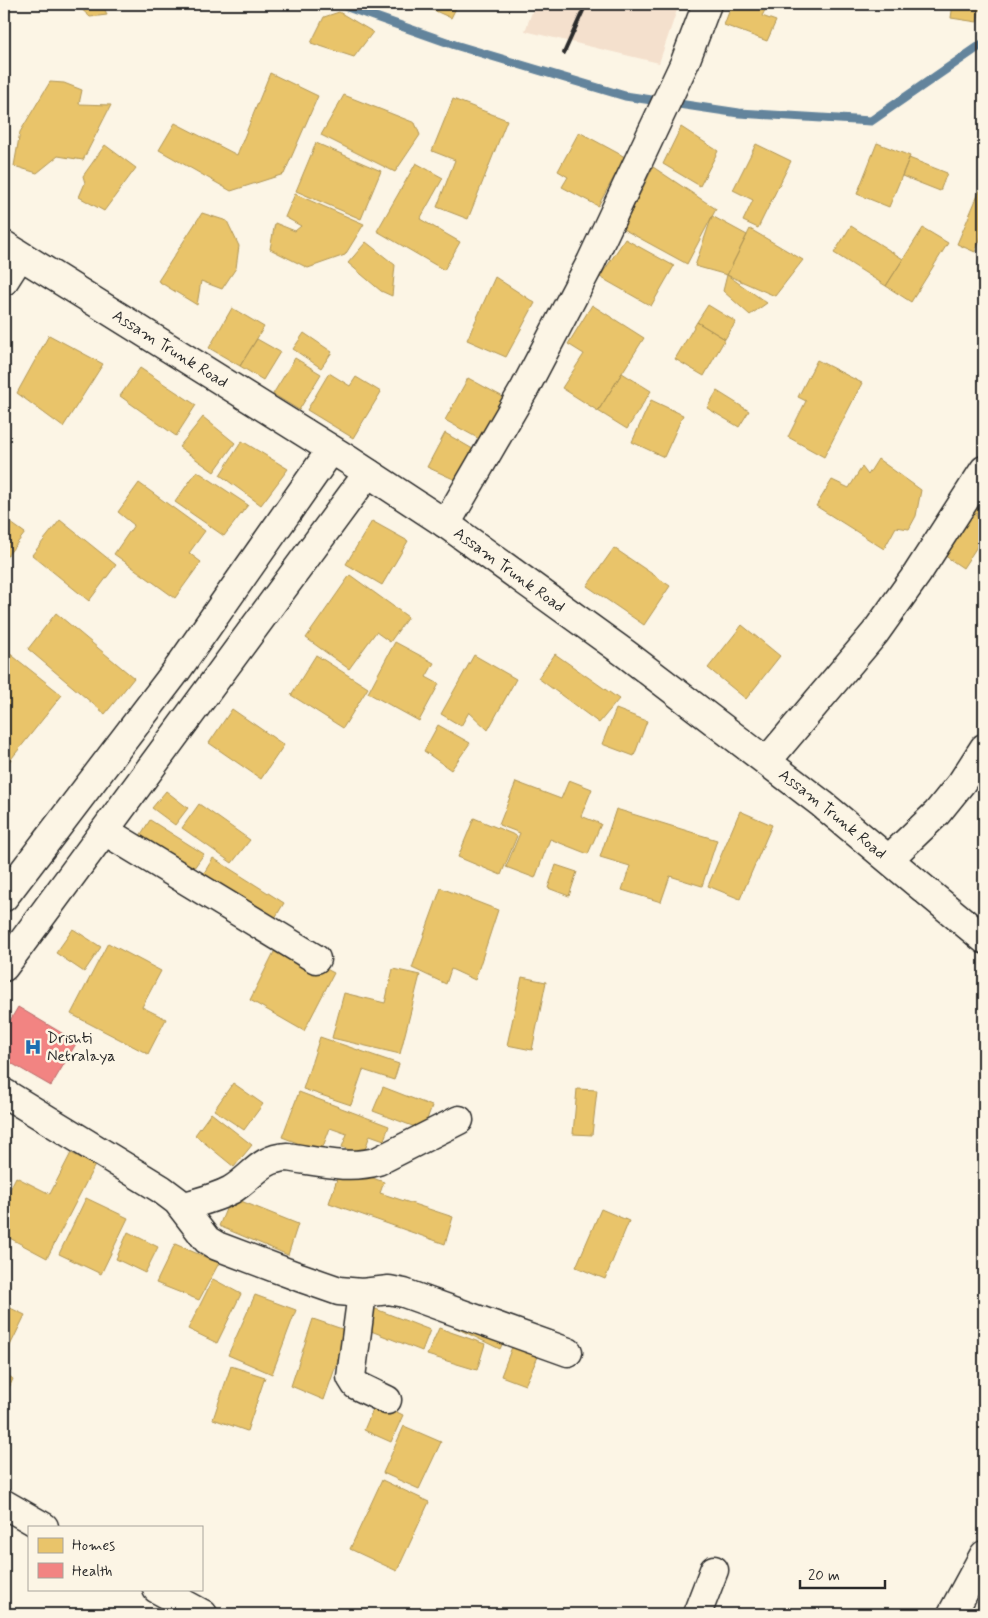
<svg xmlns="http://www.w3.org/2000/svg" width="988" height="1618" font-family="Mynerve,sans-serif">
<rect width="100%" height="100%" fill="#fcf5e5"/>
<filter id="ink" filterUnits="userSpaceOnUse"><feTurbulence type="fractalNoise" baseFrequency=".02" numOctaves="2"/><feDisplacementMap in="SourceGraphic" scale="10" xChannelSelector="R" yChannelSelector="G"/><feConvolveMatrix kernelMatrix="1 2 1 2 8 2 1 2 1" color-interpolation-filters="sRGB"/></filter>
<g filter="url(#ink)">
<!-- built -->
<path fill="#f4e0cd" d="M535,4H679L659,63L525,31Z"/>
<!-- homes -->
<path fill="#e9c46a" stroke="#b09657" d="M76,4H103L107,15L90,17Z
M420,4H458L451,18Z
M732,4H768L762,16L776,21L767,41L724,25Z
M953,4H980L977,22L951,18Z
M339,12L373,32L354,57L311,43L324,17Z
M270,73L318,96L284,174L231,191L159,150L175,123L237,155Z
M50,82L64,83L82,90L79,104L111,105L83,160L58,156L37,173L14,166L20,132Z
M344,95L415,123L420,135L395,172L321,135Z
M453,99L507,120L468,219L437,207L455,160L432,151Z
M681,127L718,151L700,186L663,164Z
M579,132L625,157L598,206L562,187L568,177L558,171Z
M316,143L381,171L361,219L296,191Z
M877,143L910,156L889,207L857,194Z
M756,144L791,161L758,228L743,221L753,200L733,190Z
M105,145L136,168L104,211L79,197L85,183L83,176Z
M909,158L947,173L940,191L902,176Z
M416,163L443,178L420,219L460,242L444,270L377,231Z
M653,167L716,209L687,264L623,229Z
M984,181V230L975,252L957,244Z
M295,194L364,224L345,255L308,268L270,249L275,223L295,231L301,226L285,217Z
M202,213L227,221L239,246L236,268L222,289L201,281L197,305L158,281Z
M712,216L747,235L727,275L695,266Z
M851,226L903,259L886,286L834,253Z
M923,228L948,243L911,302L886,286Z
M750,229L803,260L775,296L727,275Z
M625,239L674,266L651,306L600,277Z
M366,242L395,265L392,296L381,291L348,263Z
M727,275L767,303L750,315L723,291Z
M495,277L535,303L506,357L467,340Z
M592,305L644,338L598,411L562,388L584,354L568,344Z
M708,305L736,322L725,339L697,322Z
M232,308L264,327L240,366L209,348Z
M697,322L725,339L704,376L675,359Z
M304,333L332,352L321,368L293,349Z
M49,335L103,364L63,427L17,393Z
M257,339L280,352L263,380L240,366Z
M295,358L321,374L299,410L273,394Z
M817,360L862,383L824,457L788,437L806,401L798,397Z
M140,368L196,405L176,436L120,396Z
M329,373L350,386L356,377L381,392L353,438L307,410Z
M622,373L651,391L627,429L598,411Z
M468,378L505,398L483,441L445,420Z
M717,391L749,411L739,427L707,408Z
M651,400L683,415L664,457L632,442Z
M203,417L235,443L214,472L179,447Z
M445,433L478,452L460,482L427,467Z
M242,441L288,469L261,505L220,475Z
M878,459L921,490L916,516L909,529L896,527L884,549L816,506L832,480L849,488L862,467L868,475Z
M197,471L248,505L224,536L175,502Z
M139,483L205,531L189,553L201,562L175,598L114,554L134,525L118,512Z
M984,490V518L967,509Z
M967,509L984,521V536L963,568L938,551Z
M4,518L25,533L4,560Z
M60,520L116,565L89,601L32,555Z
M372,521L408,541L382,585L346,564Z
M614,548L670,586L644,625L587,586Z
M350,575L408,617L390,642L376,632L349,669L306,638Z
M56,613L134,678L105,714L28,649Z
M742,625L780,656L746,699L708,668Z
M395,642L434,663L426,677L439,684L419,721L368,693Z
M4,649L62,695L4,768Z
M555,654L619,699L599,723L538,678Z
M316,655L368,688L343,728L291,695Z
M474,655L516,679L488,730L469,712L461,726L441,714Z
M232,709L284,745L261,779L209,743Z
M616,709L647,721L634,756L602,744Z
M438,725L470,743L451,770L424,751Z
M569,780L592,789L581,816L601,824L588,854L550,839L535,878L506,867L520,833L499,825L516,782L561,799Z
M166,791L188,808L175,825L152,808Z
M199,804L250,840L232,863L182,828Z
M616,809L717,840L702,886L670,876L661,902L622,890L630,866L600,857Z
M740,811L772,825L740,899L708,886Z
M474,818L517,836L501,875L458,857Z
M150,820L204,854L191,872L138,839Z
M213,858L284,903L272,923L201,878Z
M556,865L577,872L569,896L548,888Z
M441,888L498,910L475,980L451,969L446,984L412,968Z
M73,929L101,947L84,972L56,953Z
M108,943L161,971L142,1007L166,1019L148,1054L71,1014Z
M278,944L334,973L304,1031L250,1000Z
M393,969L420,975L400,1054L332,1038L344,993L385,1003Z
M522,977L546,982L532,1050L507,1045Z
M320,1037L399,1064L394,1080L363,1070L351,1105L303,1089Z
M233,1083L263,1104L244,1130L214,1110Z
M383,1087L432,1106L423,1130L373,1111Z
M577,1089L597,1090L592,1135L573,1134Z
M299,1092L389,1126L384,1140L370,1135L363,1155L342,1147L347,1134L330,1128L321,1152L282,1137Z
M211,1113L252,1145L234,1167L195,1135Z
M71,1153L95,1165L47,1258L4,1235V1201L16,1177L50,1194Z
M341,1167L384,1182L380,1193L453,1217L445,1244L329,1203Z
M231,1197L298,1224L288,1255L219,1226Z
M86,1198L128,1218L101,1274L59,1254Z
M601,1209L629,1221L605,1279L576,1267Z
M128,1232L158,1247L145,1273L116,1259Z
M175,1244L219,1263L199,1300L156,1283Z
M213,1279L241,1294L217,1343L188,1329Z
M255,1295L296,1310L272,1374L228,1355Z
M4,1305L25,1315L4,1358Z
M373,1308L430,1330L422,1351L366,1329Z
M458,1313L506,1336L500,1349L452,1326Z
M313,1319L348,1331L324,1400L291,1386Z
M439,1328L485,1344L477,1370L427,1355Z
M515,1339L542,1348L525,1385L501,1376Z
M231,1366L265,1377L247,1431L213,1419Z
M4,1372L13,1379L4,1399Z
M376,1402L403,1415L391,1442L364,1430Z
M404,1426L441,1442L419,1489L383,1473Z
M382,1480L429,1502L397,1571L350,1549Z"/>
<!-- health -->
<path fill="#f28482" stroke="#b66968" d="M18,1007L77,1042L51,1086L4,1059V1031Z"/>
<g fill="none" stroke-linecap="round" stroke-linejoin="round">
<!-- stream -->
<path stroke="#64849c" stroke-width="9" d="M339,4L455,45L625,96L739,113L871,121L984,43"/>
<!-- minor casing -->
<g stroke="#2b2b2b" stroke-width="31">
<path id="minor" d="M4,281L20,256
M446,524L525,388L591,262L685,62L707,4
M767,761L875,633L917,574L984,470
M105,831L316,959
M889,859L937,813L962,782L984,748
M4,897L177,670L331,450
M4,967L368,473
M4,1093L161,1189L177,1201L207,1240L217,1246L299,1277L339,1291L362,1293L389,1290L404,1293L568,1352
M182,1207C198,1202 216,1198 231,1190C252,1178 260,1158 287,1157C317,1161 349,1170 378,1161L459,1120
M362,1293L351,1377L356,1385L387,1400
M4,1504L44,1527
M157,1589L203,1614
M697,1614L714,1570
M952,1614L984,1555"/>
</g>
<!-- major casing -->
<g stroke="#2b2b2b" stroke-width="31">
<g id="major">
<path id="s1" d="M4,245L350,461L446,524L626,654L822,804L984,939"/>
</g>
</g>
<!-- minor -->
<use href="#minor" stroke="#fcf5e5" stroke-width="28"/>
<!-- major -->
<use href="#major" stroke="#fcf5e5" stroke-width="28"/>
<!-- rail -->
<path stroke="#2b2b2b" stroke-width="4" d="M564,53L586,4"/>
</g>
</g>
<!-- icons -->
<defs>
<g id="hospital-bare" transform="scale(1.35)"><path d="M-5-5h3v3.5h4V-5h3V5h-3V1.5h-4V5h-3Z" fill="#1f6fb2" stroke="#fcf5e5" stroke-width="2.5" paint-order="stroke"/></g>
</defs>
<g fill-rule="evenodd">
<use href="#hospital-bare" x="33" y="1047"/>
</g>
<g text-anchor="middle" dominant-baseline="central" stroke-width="5" stroke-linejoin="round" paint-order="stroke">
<!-- street labels -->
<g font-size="16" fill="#2b2b2b" stroke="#fcf5e5">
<text stroke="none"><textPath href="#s1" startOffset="196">Assam Trunk Road</textPath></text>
<text stroke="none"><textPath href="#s1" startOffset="601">Assam Trunk Road</textPath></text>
<text stroke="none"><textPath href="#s1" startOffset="1006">Assam Trunk Road</textPath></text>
</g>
<!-- poi labels -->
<g font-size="16" fill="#2b2b2b" stroke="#fcf5e5" text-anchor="start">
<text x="47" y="1038">Drishti<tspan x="47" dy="18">Netralaya</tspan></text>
</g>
</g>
<!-- margin -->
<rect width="988" height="1618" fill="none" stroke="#fcf5e5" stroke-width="20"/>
<rect x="10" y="10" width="968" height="1598" fill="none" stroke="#2b2b2b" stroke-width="2" filter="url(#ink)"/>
<!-- legend -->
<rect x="28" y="1526" width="175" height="65" fill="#fcf5e5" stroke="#a8a49b"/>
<rect x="38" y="1538" width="25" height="15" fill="#e9c46a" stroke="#a8a49b"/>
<text x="72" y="1550" font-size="15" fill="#2b2b2b">Homes</text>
<rect x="38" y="1563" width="25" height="15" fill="#f28482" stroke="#a8a49b"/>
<text x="72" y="1576" font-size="15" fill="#2b2b2b">Health</text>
<!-- scale -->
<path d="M800 1580v8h85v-8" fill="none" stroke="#2b2b2b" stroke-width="2.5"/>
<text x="808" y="1580" font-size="15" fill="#2b2b2b" stroke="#fcf5e5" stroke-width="4" paint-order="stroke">20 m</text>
</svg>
